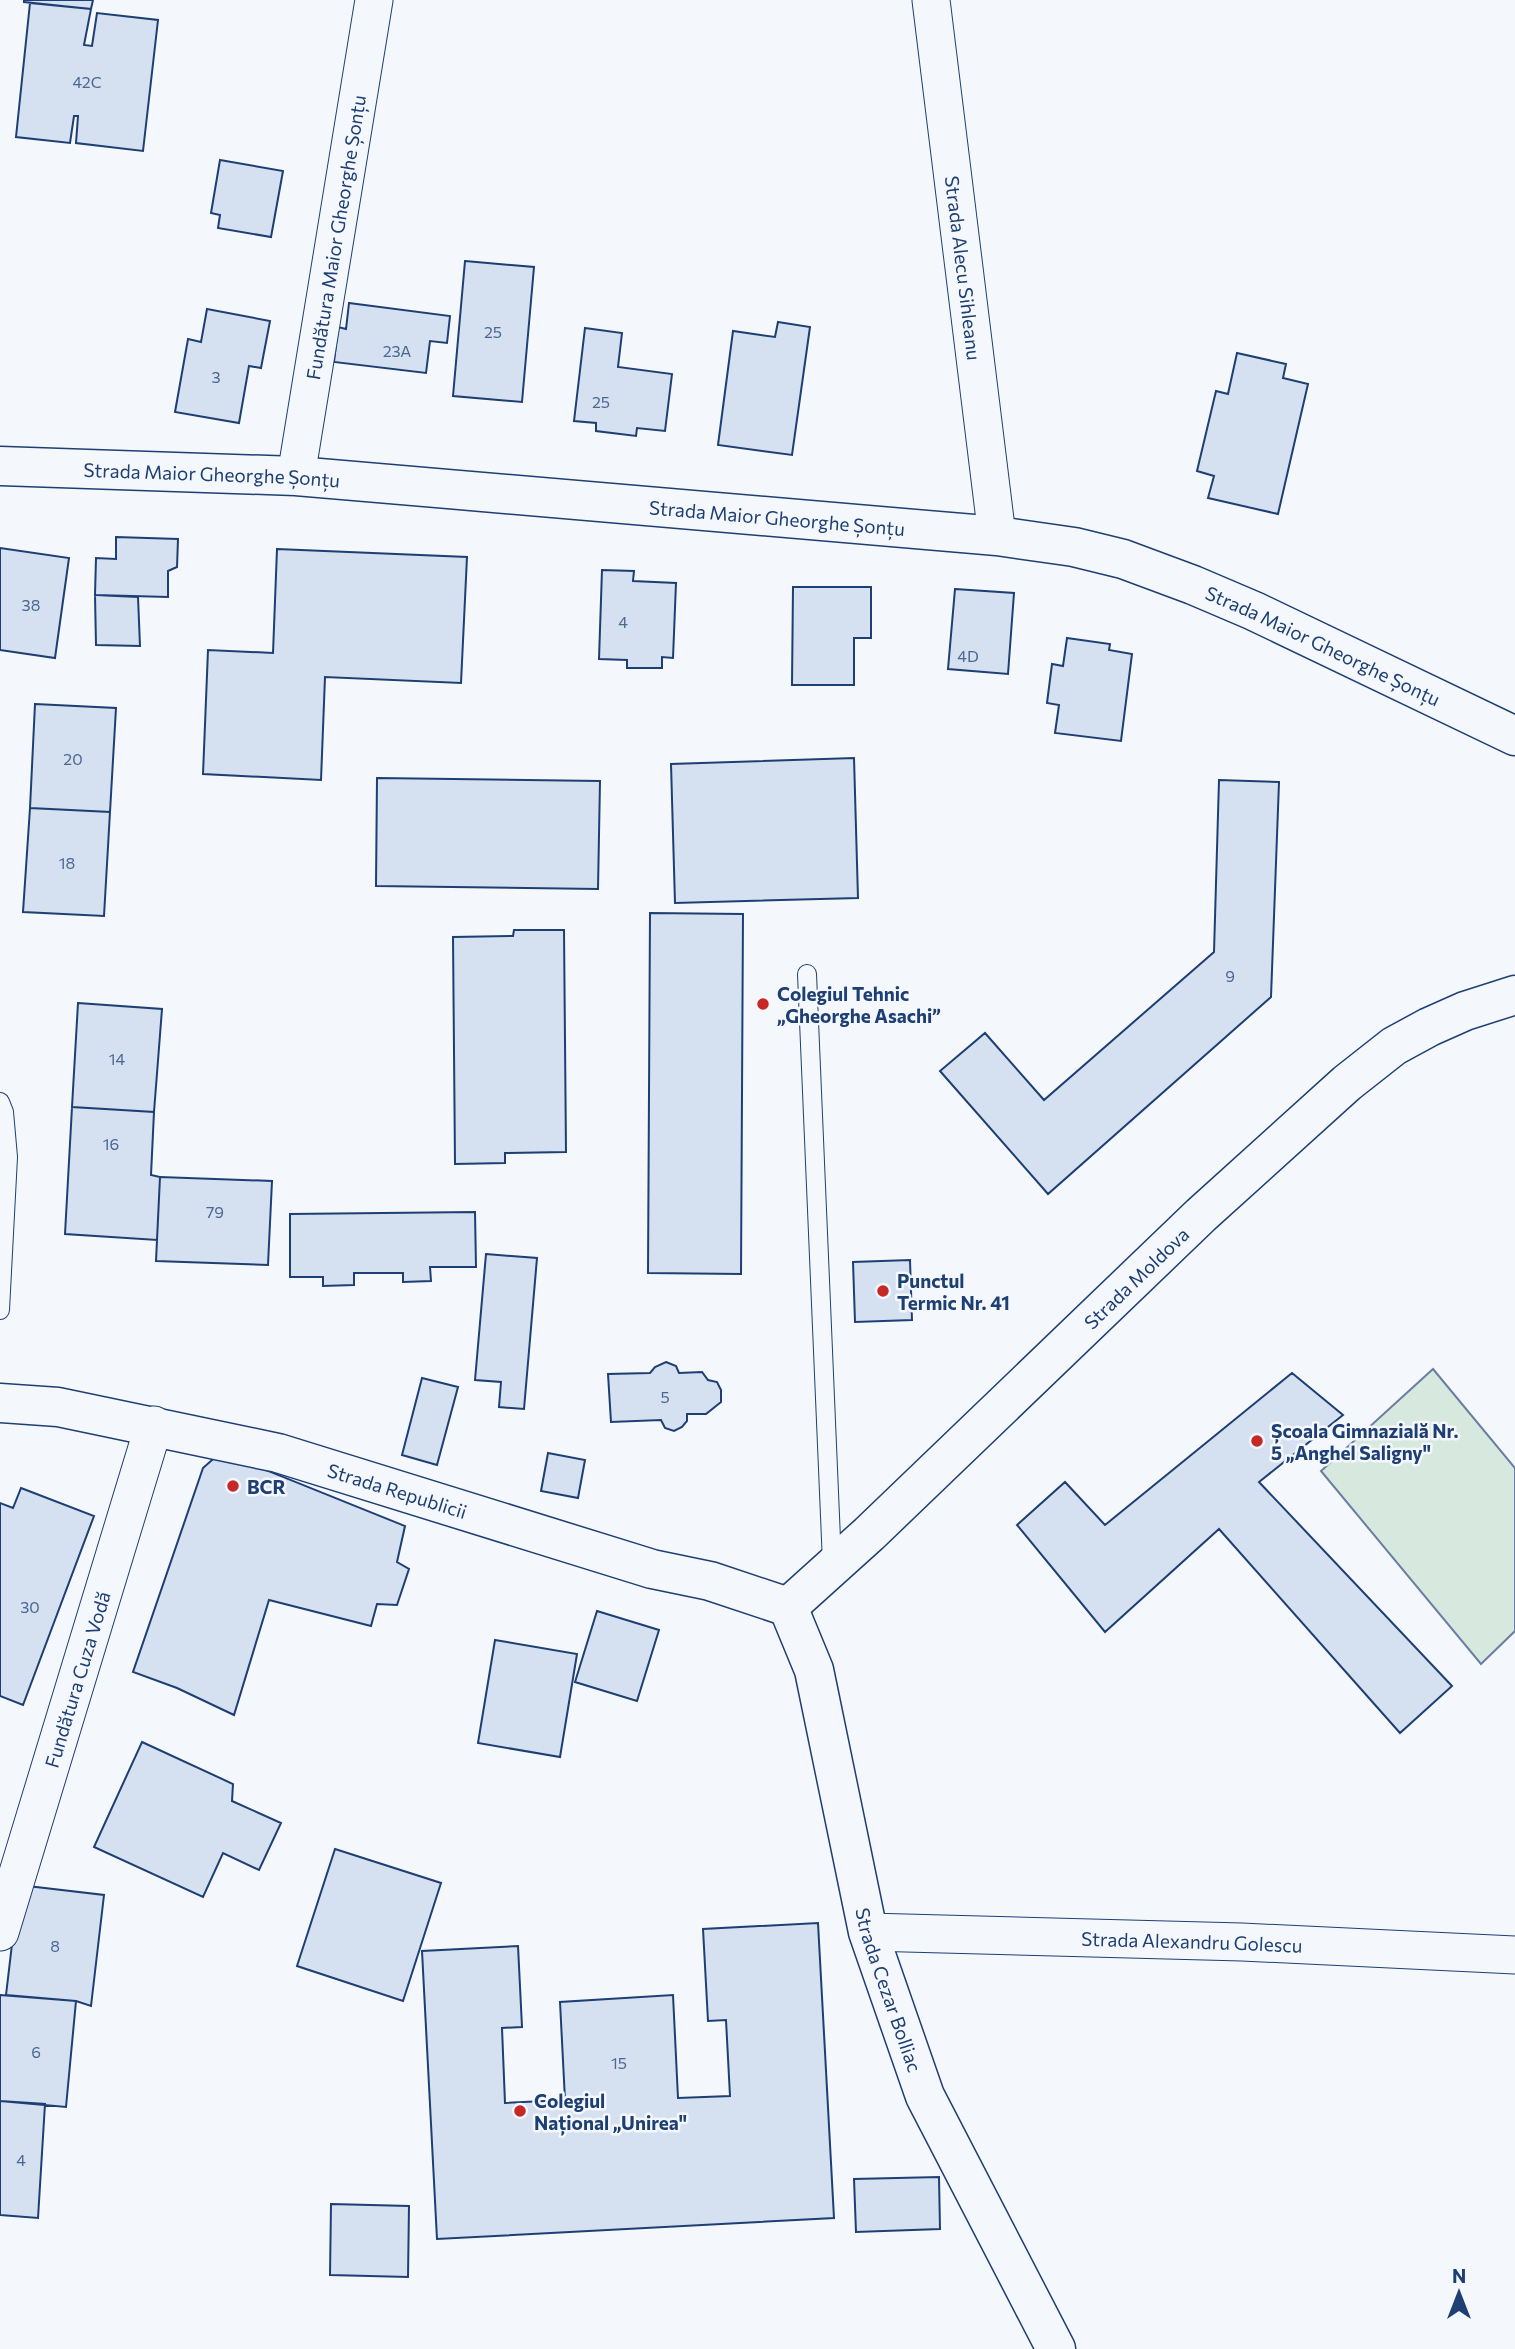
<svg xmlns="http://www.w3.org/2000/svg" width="1515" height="2349" font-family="Commissioner,sans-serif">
<rect width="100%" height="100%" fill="#f4f7fb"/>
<!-- green -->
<path fill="#d7e8df" stroke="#687fa3" stroke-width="2" d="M1433,1369L1515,1468V1631L1481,1664L1321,1471Z"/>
<!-- building -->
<path fill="#d5e0f0" stroke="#1d3f73" stroke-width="2" d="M24,0H93L91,9L24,2Z
M30,3L91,9L84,45L92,46L97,13L158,20L143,151L76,143L78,116H74L70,143L16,137Z
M220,160L283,171L271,237L218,228L220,215L211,213Z
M465,261L534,267L522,402L453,396Z
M349,303L450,316L447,343L430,341L426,373L334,362L338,327L346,329Z
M207,309L270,321L261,368L249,366L239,423L175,412L188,339L201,342Z
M778,322L810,327L792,455L718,445L733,331L775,337Z
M585,328L622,333L618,367L672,374L665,431L637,428L636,436L596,431V423L574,421Z
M1237,353L1286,364L1283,378L1308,384L1278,514L1208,498L1214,476L1197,471L1216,391L1228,394Z
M116,537L178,539L177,567L168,571V597L95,595L96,558L116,559Z
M0,548L69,558L55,658L0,650Z
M277,549L467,557L461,683L325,677L321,780L203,774L208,650L273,653Z
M602,570L634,571L633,581L676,583L673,658L662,657V668H627V660L599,659Z
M793,587H871V638H854V685H792Z
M955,589L1014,593L1008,674L948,669Z
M95,595L138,597L140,646L96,645Z
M1067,638L1110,644L1109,650L1132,654L1121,741L1055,733L1059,705L1047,703L1052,664L1063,666Z
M35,704L116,708L110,812L30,808Z
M854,758L858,898L675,903L671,764Z
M377,778L600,781L598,889L376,886Z
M1219,780L1279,782L1271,997L1048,1194L940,1071L985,1033L1044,1100L1214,952Z
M30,808L110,812L104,916L23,912Z
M650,913L743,914L741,1274L648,1273Z
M514,930H564L566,1152L505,1153V1163L455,1164L453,937L513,936Z
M78,1003L162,1009L154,1112L72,1107Z
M72,1107L154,1112L151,1175L160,1177L157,1240L65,1234Z
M160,1177L272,1181L268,1265L156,1261Z
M475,1212L476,1267H430L431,1281L403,1282V1273H354V1285L323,1286V1277H290V1214Z
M486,1254L537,1258L524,1409L499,1407L501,1382L475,1380Z
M910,1260L912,1320L855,1322L853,1262Z
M666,1362L676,1366L679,1373L702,1372L708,1380L717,1382L721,1390V1402L706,1414H687V1421L682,1427L674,1431L665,1428L661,1420L611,1422L608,1374L650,1373L655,1367Z
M1292,1373L1343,1415L1259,1482L1452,1686L1400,1733L1219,1529L1105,1632L1017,1525L1065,1482L1105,1525Z
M422,1378L458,1387L437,1465L402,1455Z
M221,1452L405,1526L397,1562L409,1569L397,1605L377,1604L371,1626L269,1600L234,1715L177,1688L133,1672L203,1468Z
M548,1453L585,1460L578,1498L541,1491Z
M21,1488L94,1516L23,1705L0,1696V1503L13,1508Z
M597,1611L659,1630L637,1701L575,1682Z
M495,1640L577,1654L560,1757L478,1743Z
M142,1742L233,1784L232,1801L281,1823L259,1870L223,1853L203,1897L94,1847Z
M335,1849L441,1883L403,2001L297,1966Z
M19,1885L104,1895L91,2006L76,2001L6,1995Z
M818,1923L834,2218L437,2239L422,1951L518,1946L522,2027L502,2028L505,2103L565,2100L560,2002L673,1995L678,2098L730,2096L726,2020L708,2021L703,1929Z
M0,1995L76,2001L66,2107L0,2101Z
M0,2101L45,2104L38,2218L0,2215Z
M939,2177L940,2229L856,2232L854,2179Z
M331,2204L409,2206L408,2277L330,2275Z"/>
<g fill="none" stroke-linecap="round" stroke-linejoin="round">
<!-- service casing -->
<g stroke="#1d3f73" stroke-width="20">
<path id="service" d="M807,974L832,1563
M0,1102L4,1112L8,1157L0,1310"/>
</g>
<!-- minor casing -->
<g stroke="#1d3f73" stroke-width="39">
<g id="minor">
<path id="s1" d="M931,0L997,536"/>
<path id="s2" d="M296,476L374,0"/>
<path id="s3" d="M0,1932L154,1425"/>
<path id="s4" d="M868,1932L1242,1942L1515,1955"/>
</g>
</g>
<!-- tertiary casing -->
<g stroke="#1d3f73" stroke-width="41">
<g id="tertiary">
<path id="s5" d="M0,466L296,476L997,536L1074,547L1123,559L1193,585L1254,611L1515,736"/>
<path id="s6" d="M788,1607L814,1670L868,1932L925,2096L1056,2349"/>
</g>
</g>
<!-- secondary casing -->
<g stroke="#1d3f73" stroke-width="41">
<g id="secondary">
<path id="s7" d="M0,1403L58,1407L278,1453L652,1569L710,1581L788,1607L869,1534L1201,1215L1347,1083L1394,1046L1429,1027L1465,1011L1515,995"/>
</g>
</g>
<!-- service -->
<use href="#service" stroke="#f4f7fb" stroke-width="18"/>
<!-- minor -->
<use href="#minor" stroke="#f4f7fb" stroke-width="37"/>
<!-- tertiary -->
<use href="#tertiary" stroke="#f4f7fb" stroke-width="38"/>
<!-- secondary -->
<use href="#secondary" stroke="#f4f7fb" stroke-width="38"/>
</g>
<!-- markers -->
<g fill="#c62828" stroke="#f4f7fb" stroke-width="2.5">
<circle cx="763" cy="1004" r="7"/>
<circle cx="883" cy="1291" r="7"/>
<circle cx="1257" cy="1441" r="7"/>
<circle cx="233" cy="1486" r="7"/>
<circle cx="520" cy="2111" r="7"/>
</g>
<g text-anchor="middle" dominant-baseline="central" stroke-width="5" stroke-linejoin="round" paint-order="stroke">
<!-- number labels -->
<g font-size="16" fill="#4b6792">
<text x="87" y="81">42C</text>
<text x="493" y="331">25</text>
<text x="397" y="350">23A</text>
<text x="216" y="376">3</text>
<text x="601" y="401">25</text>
<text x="31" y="604">38</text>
<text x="623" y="621">4</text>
<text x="968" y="655">4D</text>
<text x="73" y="758">20</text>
<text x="67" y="862">18</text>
<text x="1230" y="975">9</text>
<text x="117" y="1058">14</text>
<text x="111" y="1143">16</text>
<text x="215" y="1211">79</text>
<text x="665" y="1396">5</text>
<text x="30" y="1606">30</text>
<text x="55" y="1945">8</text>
<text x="36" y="2051">6</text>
<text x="619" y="2062">15</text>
<text x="21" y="2159">4</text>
</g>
<!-- street labels -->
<g font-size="19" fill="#1d3f73" stroke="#f4f7fb">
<text stroke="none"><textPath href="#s2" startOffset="242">Fundătura Maior Gheorghe Șonțu</textPath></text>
<text stroke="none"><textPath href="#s1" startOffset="270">Strada Alecu Sihleanu</textPath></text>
<text stroke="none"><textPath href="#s5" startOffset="212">Strada Maior Gheorghe Șonțu</textPath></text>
<text stroke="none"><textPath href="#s5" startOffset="779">Strada Maior Gheorghe Șonțu</textPath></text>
<text stroke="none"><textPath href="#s5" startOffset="1346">Strada Maior Gheorghe Șonțu</textPath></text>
<text stroke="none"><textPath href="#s7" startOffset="1295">Strada Moldova</textPath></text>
<text stroke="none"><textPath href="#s7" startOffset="408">Strada Republicii</textPath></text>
<text stroke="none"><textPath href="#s3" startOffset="264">Fundătura Cuza Vodă</textPath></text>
<text stroke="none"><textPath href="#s4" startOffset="324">Strada Alexandru Golescu</textPath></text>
<text stroke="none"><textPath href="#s6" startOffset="397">Strada Cezar Bolliac</textPath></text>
</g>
<!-- poi labels -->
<g font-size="19" font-weight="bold" fill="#1d3f73" stroke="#f4f7fb" text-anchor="start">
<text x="777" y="993">Colegiul Tehnic<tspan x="777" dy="22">„Gheorghe Asachi”</tspan></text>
<text x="897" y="1280">Punctul<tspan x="897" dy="22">Termic Nr. 41</tspan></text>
<text x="1271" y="1430">Școala Gimnazială Nr.<tspan x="1271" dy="22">5 „Anghel Saligny"</tspan></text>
<text x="247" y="1486">BCR</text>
<text x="534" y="2100">Colegiul<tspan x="534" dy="22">Național „Unirea"</tspan></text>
</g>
</g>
<!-- north arrow -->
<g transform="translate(1459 2293)" stroke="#f4f7fb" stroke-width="5" paint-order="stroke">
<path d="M0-5L12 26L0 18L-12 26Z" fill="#1d3f73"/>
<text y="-10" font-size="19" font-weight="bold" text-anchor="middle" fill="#1d3f73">N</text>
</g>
</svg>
